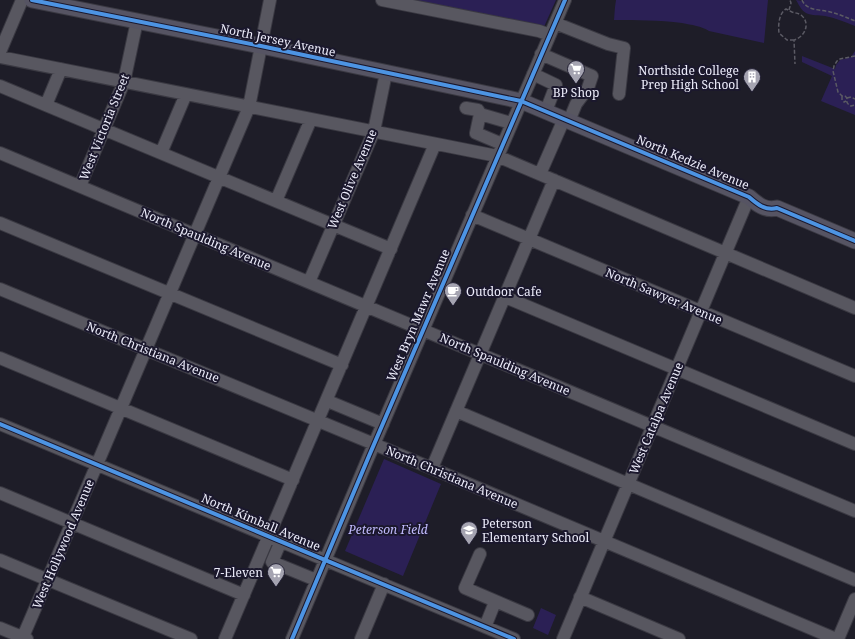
<svg xmlns="http://www.w3.org/2000/svg" width="855" height="639" font-family="'Noto Serif',serif">
<rect width="100%" height="100%" fill="#1e1d28"/>
<!-- green -->
<path fill="#2b2055" d="M401,0H556L543,29Z
M616,0H768L764,43L709,31C701,26 692,25 682,23C659,20 637,20 614,20L615,7Z
M796,0L803,1L804,0H855V26C845,22 835,18 825,16C819,15 812,16 806,13C801,10 799,5 796,0Z
M855,51V115L821,101L832,76L802,62V56L835,69L836,65L840,60L851,57Z
M384,459L441,484L403,576L345,551Z
M541,608L556,615L548,635L533,628Z"/>
<g fill="none" stroke-linecap="round" stroke-linejoin="round">
<!-- minor casing -->
<g stroke="#3a3942" stroke-width="14">
<path id="minor" d="M382,0L539,31L550,35
M555,23L608,44L624,48L619,94
M0,52L22,0
M541,54L592,76L588,88L576,104L569,121
M0,57L497,156L855,308
M533,74L556,85L546,111
M0,86L391,249
M46,105L61,69
M466,108L478,110L480,114L511,123
M480,114L476,133L502,144
M0,153L855,511
M161,153L186,94
M540,174L564,119
M80,186L124,82L137,21
M276,201L311,119
M472,215L855,376
M0,223L342,365
M309,282L374,131L386,73
M0,289L374,444L836,639
M505,297L855,444
M0,358L293,480
M330,402L383,424
M456,411L855,580
M0,424L514,639
M432,468L554,180
M0,493L244,595
M281,541L272,562L316,580
M480,554L465,588L528,615
M0,560L191,639
M580,597L679,639
M485,627L495,602
M0,628L27,639
M22,639L101,455L249,107L270,0
M225,639L435,144
M292,639L369,456L565,0
M361,639L384,584
M563,639L749,197
M838,639L855,599"/>
</g>
<!-- major casing -->
<g stroke="#3a3942" stroke-width="17">
<path id="major" d="M32,0L261,46L521,101L749,197C757,204 765,211 777,208L855,241"/>
</g>
<!-- path -->
<path stroke="#5b5a64" stroke-width="1.5" stroke-dasharray="4 2" stroke-linecap="butt" d="M802,0C807,12 823,9 834,13C841,15 848,18 855,21
M789,10L791,3L790,0
M794,40H787L779,33C778,25 779,13 786,9C788,10 790,11 792,12C795,13 798,13 801,15C811,23 805,37 794,40L795,64
M855,56L840,59L837,61L834,66L833,71L838,92L842,96H845L847,98C846,102 847,104 851,106L855,105
M842,96V100L844,102L846,101
M847,98L851,97L855,99"/>
<!-- minor -->
<use href="#minor" stroke="#585760" stroke-width="12"/>
<!-- major -->
<use href="#major" stroke="#565463" stroke-width="15"/>
<!-- cycleway casing -->
<g stroke="#1b182d" stroke-width="6">
<path id="cycleway" d="M32,0L261,46L521,101L749,197C757,204 765,211 777,208L855,241
M0,424L514,639
M292,639L369,456L565,0"/>
</g>
<!-- cycleway -->
<use href="#cycleway" stroke="#4d94e3" stroke-width="4"/>
</g>
<!-- icons -->
<defs>
<g id="supermarket-pin" transform="scale(0.9)"><path d="M0 17L-7.5 6A9.5 9.5 0 1 1 7.5 6Z" fill="#a5a4b1" stroke="#1b182d"/><path d="M-6-5.5h2.5l.6 2H6L4.5 2H-2.5L-4.4-4H-6ZM-1.5 3.2a1.3 1.3 0 1 0 .1 0ZM3 3.2a1.3 1.3 0 1 0 .1 0Z" fill="#fff"/></g>
<g id="building-pin" transform="scale(0.9)"><path d="M0 17L-7.5 6A9.5 9.5 0 1 1 7.5 6Z" fill="#a5a4b1" stroke="#1b182d"/><path d="M-4-6H4V6H1V3H-1V6H-4ZM-2.5-4.3h1.7v1.8h-1.7ZM.8-4.3h1.7v1.8H.8ZM-2.5-1h1.7V.8h-1.7ZM.8-1h1.7V.8H.8Z" fill="#fff"/></g>
<g id="cafe-pin" transform="scale(0.9)"><path d="M0 17L-7.5 6A9.5 9.5 0 1 1 7.5 6Z" fill="#a5a4b1" stroke="#1b182d"/><path d="M-5.5-4.5H6V0H3Q3 3.5 0 3.5H-2.5Q-5.5 3.5-5.5 0ZM3-3.2v2h1.7v-2ZM-6 4.5H4V6H-6Z" fill="#fff"/></g>
<g id="school-pin" transform="scale(0.9)"><path d="M0 17L-7.5 6A9.5 9.5 0 1 1 7.5 6Z" fill="#a5a4b1" stroke="#1b182d"/><path d="M0-5L7-2L0 1L-7-2ZM-4 1L0 2.5L4 1V4Q0 6-4 4Z" fill="#fff"/></g>
</defs>
<g fill-rule="evenodd">
<use href="#supermarket-pin" x="576" y="69"/>
<use href="#building-pin" x="752" y="77"/>
<use href="#cafe-pin" x="453" y="291"/>
<use href="#school-pin" x="469" y="530"/>
<use href="#supermarket-pin" x="276" y="572"/>
</g>
<g text-anchor="middle" dominant-baseline="central" stroke-width="4" stroke-linejoin="round" paint-order="stroke">
<!-- street labels -->
<g font-size="12" fill="#ededfb" stroke="#1b182d">
<text transform="translate(278 40) rotate(12)">North Jersey Avenue</text>
<text transform="translate(104 127) rotate(-68)">West Victoria Street</text>
<text transform="translate(693 162) rotate(23)">North Kedzie Avenue</text>
<text transform="translate(352 179) rotate(-67)">West Olive Avenue</text>
<text transform="translate(206 239) rotate(23)">North Spaulding Avenue</text>
<text transform="translate(664 296) rotate(23)">North Sawyer Avenue</text>
<text transform="translate(418 315) rotate(-67)">West Bryn Mawr Avenue</text>
<text transform="translate(153 352) rotate(22)">North Christiana Avenue</text>
<text transform="translate(505 364) rotate(23)">North Spaulding Avenue</text>
<text transform="translate(656 418) rotate(-67)">West Catalpa Avenue</text>
<text transform="translate(452 477) rotate(23)">North Christiana Avenue</text>
<text transform="translate(261 522) rotate(23)">North Kimball Avenue</text>
<text transform="translate(63 544) rotate(-67)">West Hollywood Avenue</text>
</g>
<!-- poi labels -->
<g font-size="12" fill="#ededfb" stroke="#1b182d" text-anchor="end">
<text x="739" y="70">Northside College<tspan x="739" dy="14">Prep High School</tspan></text>
<text x="576" y="92" text-anchor="middle">BP Shop</text>
<text x="466" y="291" text-anchor="start">Outdoor Cafe</text>
<text x="482" y="523" text-anchor="start">Peterson<tspan x="482" dy="14">Elementary School</tspan></text>
<text x="263" y="572">7-Eleven</text>
</g>
<!-- park labels -->
<g font-size="12" font-style="italic" fill="#c1bbfd" stroke="#1b182d">
<text x="388" y="529">Peterson Field</text>
</g>
</g>
</svg>
